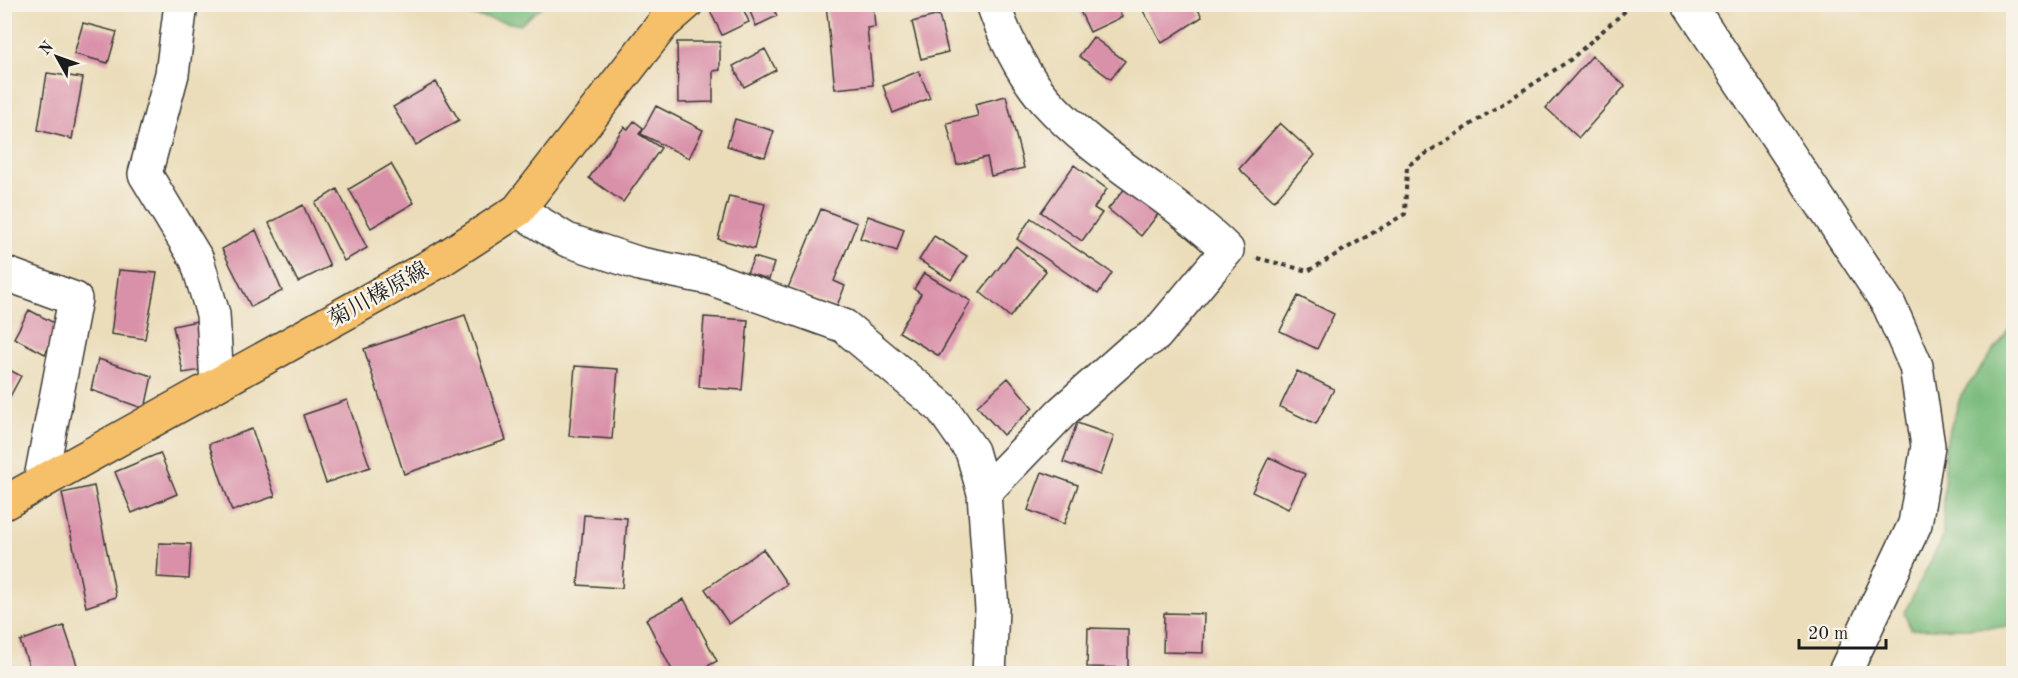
<svg xmlns="http://www.w3.org/2000/svg" width="2018" height="678" font-family="'Old Standard TT','Noto Serif JP',serif">
<rect width="100%" height="100%" fill="#f7f3e8"/>
<filter id="ink" filterUnits="userSpaceOnUse"><feTurbulence type="fractalNoise" baseFrequency=".0167" numOctaves="2"/><feDisplacementMap in="SourceGraphic" scale="12" xChannelSelector="R" yChannelSelector="G"/><feConvolveMatrix kernelMatrix="1 2 1 2 8 2 1 2 1" color-interpolation-filters="sRGB"/></filter>
<filter id="wash" filterUnits="userSpaceOnUse"><feTurbulence type="fractalNoise" baseFrequency=".008" numOctaves="4" result="noise"/><feDisplacementMap in="SourceGraphic" scale="24" xChannelSelector="R" yChannelSelector="G"/><feGaussianBlur stdDeviation="1.35" result="paint"/><feColorMatrix in="noise" values="0 0 0 0 0 0 0 0 0 0 0 0 0 0 0 0 0 1.4 0 .05"/><feComposite in="paint" operator="in"/></filter>
<g filter="url(#wash)">
<rect width="100%" height="100%" fill="#ebddba"/>
<!-- forest -->
<path fill="#7abc7d" stroke="#4b6c4c" stroke-width="1.5" d="M450,5H544L520,25L456,12Z
M2013,324V627L1911,629L1904,613L1943,537L1945,444L1961,395Z"/>
<g id="blocks">
<!-- building -->
<path fill="#d990a9" d="M724,4H741L749,22L722,35L710,11Z
M747,4H772L777,16L756,26Z
M826,4H873L875,27L867,28L873,85L835,89Z
M1083,4H1116L1122,17L1090,32L1078,7Z
M1139,4H1195L1202,17L1162,43Z
M939,15L948,52L921,59L912,22Z
M83,23L117,32L108,63L74,54Z
M1093,37L1125,61L1111,79L1079,56Z
M677,42H720V70L713,71V102L678,103Z
M765,49L776,70L744,87L733,66Z
M1592,56L1625,86L1579,138L1546,108Z
M919,71L930,98L893,113L883,86Z
M47,73L83,78L72,139L38,130Z
M436,82L459,120L416,145L393,107Z
M1006,96L1024,168L991,176L987,157L957,165L947,123L978,116L975,104Z
M656,106L703,130L689,158L641,134Z
M735,119L774,131L765,157L727,146Z
M634,121L643,128L639,134L661,148L623,202L589,178L624,127L628,129Z
M1280,123L1315,155L1274,201L1239,169Z
M391,164L414,203L371,228L349,189Z
M1074,165L1107,189L1094,208L1102,213L1082,241L1041,212Z
M1127,186L1159,213L1141,236L1108,209Z
M337,189L367,248L344,261L315,203Z
M729,196L765,204L754,249L718,239Z
M303,205L330,266L298,282L269,223Z
M821,209L857,223L834,281L845,286L836,308L788,288Z
M868,216L904,229L897,251L860,238Z
M1031,218L1112,273L1098,294L1017,239Z
M256,230L282,291L251,307L222,249Z
M934,236L967,256L951,280L919,260Z
M1016,246L1046,271L1010,317L980,292Z
M754,257L774,263L769,279L747,273Z
M119,270L157,273L145,339L111,334Z
M924,273L971,301L939,356L899,332L921,294L914,289Z
M1298,296L1334,314L1317,349L1280,331Z
M29,310L60,326L45,354L14,338Z
M465,315L506,440L404,474L364,349Z
M704,317L748,320L742,390L699,387Z
M202,320L214,368L183,373L173,326Z
M98,359L152,376L145,409L91,390Z
M575,366L618,369L612,439L569,436Z
M4,367L21,376L6,404L4,403Z
M1297,371L1334,389L1316,424L1280,407Z
M1008,378L1033,408L1003,435L977,406Z
M347,400L370,467L326,483L303,415Z
M1077,423L1114,436L1100,475L1063,462Z
M252,429L275,496L232,511L209,444Z
M160,453L177,494L132,513L115,472Z
M1269,457L1305,474L1288,509L1252,492Z
M1042,472L1078,485L1064,524L1028,510Z
M94,486L116,597L86,607L62,493Z
M584,515L627,518L622,588L578,585Z
M159,543L191,544L189,579L157,577Z
M763,549L787,584L729,624L705,589Z
M684,599L717,661L693,674H674L646,619Z
M1164,613L1204,614L1203,653L1163,652Z
M64,626L80,674H32L20,641Z
M1088,628L1128,629V668L1087,667Z"/>
</g>
</g>
<g filter="url(#ink)">
<use href="#blocks" fill-opacity="0" stroke="#3b3934" stroke-width="1.5"/>
<g fill="none" stroke-linecap="round" stroke-linejoin="round">
<!-- minor casing -->
<g stroke="#3b3934" stroke-width="36">
<path id="minor" d="M181,4L172,74L145,174L197,260L213,314L217,384
M1689,4L1889,305L1916,366L1928,446L1915,524L1844,674
M518,210L567,240L640,264L710,278L844,326L942,408L972,451L984,493L992,609L989,674
M4,273L75,299L40,483
M984,493L1062,412L1132,350L1156,335L1227,250C1172,195 1099,160 1046,101C1022,74 1005,38 993,4"/>
</g>
<!-- major casing -->
<g stroke="#3b3934" stroke-width="36">
<path id="major" d="M4,503L441,260L518,210L663,24L686,4"/>
</g>
<!-- path -->
<path stroke="#3b3934" stroke-width="4" stroke-dasharray="4.5 4.5" stroke-linecap="butt" d="M1257,258L1308,271L1405,214L1407,166L1570,60L1633,4"/>
<!-- minor -->
<use href="#minor" stroke="#fff" stroke-width="33"/>
<!-- major -->
<use href="#major" stroke="#f6c06b" stroke-width="33"/>
</g>
</g>
<g text-anchor="middle" dominant-baseline="central" stroke-width="5" stroke-linejoin="round" paint-order="stroke">
<!-- street labels -->
<g font-size="22" fill="#1c1c1c" stroke="#f7f3e8">
<text transform="translate(379 295) rotate(-29)">菊川榛原線</text>
</g>
</g>
<!-- margin -->
<rect width="2018" height="678" fill="none" stroke="#f7f3e8" stroke-width="24"/>
<!-- north arrow -->
<g transform="translate(57 57) rotate(310)" stroke="#f7f3e8" stroke-width="4.5" paint-order="stroke">
<path d="M0-4.5L10 22L0 15L-10 22Z" fill="#1c1c1c"/>
<text y="-9" font-size="16" font-weight="bold" text-anchor="middle" fill="#1c1c1c">N</text>
</g>
<!-- scale -->
<path d="M1799 639v9h87v-9" fill="none" stroke="#1c1c1c" stroke-width="3"/>
<text x="1808" y="639" font-size="18" fill="#1c1c1c" stroke="#f7f3e8" stroke-width="4.5" paint-order="stroke">20 m</text>
</svg>
